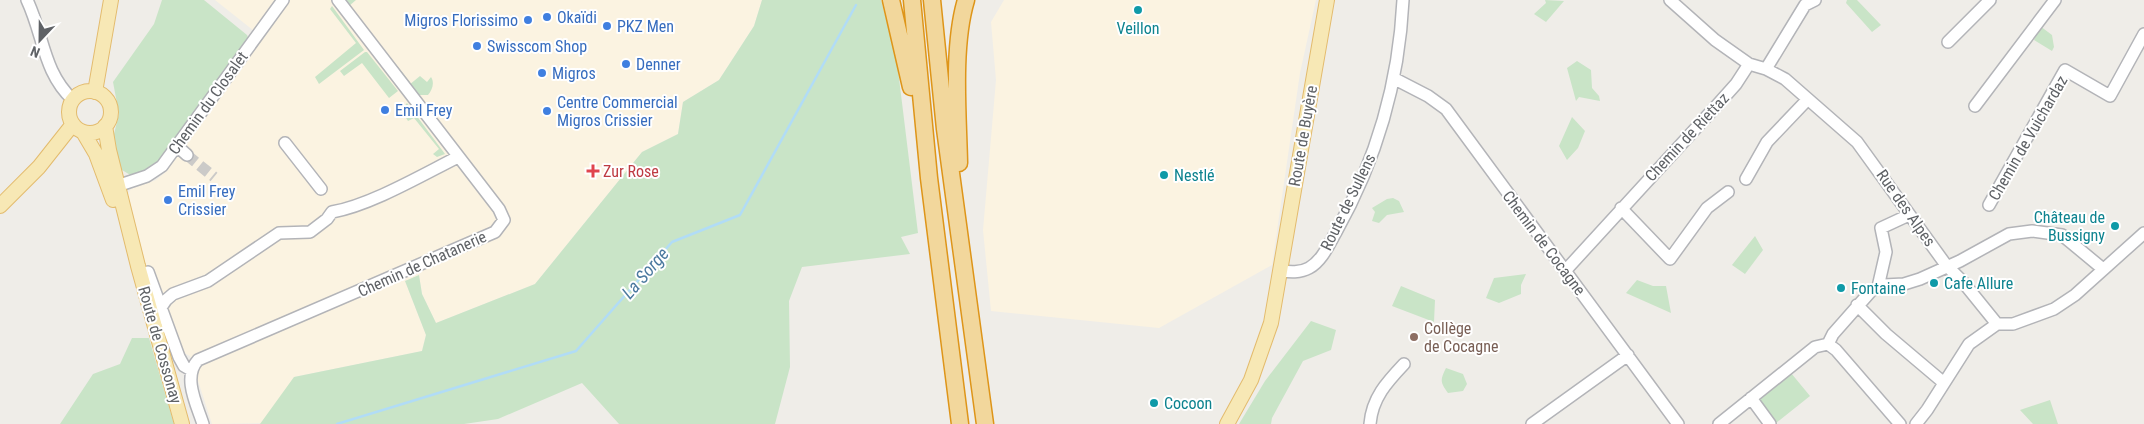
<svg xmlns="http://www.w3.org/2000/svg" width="2144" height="424" font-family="'Roboto Condensed',sans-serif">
<rect width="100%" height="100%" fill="#efede8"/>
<!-- commercial -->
<path fill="#fbf3e1" d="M215,0H762L754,26L719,80L683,102L678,134L642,152L535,284L436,323L422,294L419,276L405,281L426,335L422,351L294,377L263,423L212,424L190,356L180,351L143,266L127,196L131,189L156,180L167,171L263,38Z
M1004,0H1316L1300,73L1272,265L1159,328L991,311L983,230L996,80L991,22Z"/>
<!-- green -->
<path fill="#c9e4c7" d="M162,0H204L247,35L249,40L160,161L144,172L132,176L122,170L119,165L113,138L119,114L113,82L154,24Z
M345,0H356L349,6L410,82L407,84Z
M762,0H881L897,62L918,233L901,237L910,254L802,267L789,301L790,367L775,424H619L582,383L498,419L464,424H260L294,377L422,351L426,335L405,281L419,275L422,294L436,323L535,284L642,152L678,134L683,102L719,80L754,26Z
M1545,0L1564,1L1546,22L1534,14L1546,3Z
M1847,0H1857L1881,25L1872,32L1846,3Z
M332,6L364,50L319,84L315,77L356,43L330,9Z
M2040,26L2052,35L2054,47L2052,51L2034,40Z
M365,52H367L398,91L389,98L362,63L344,76L340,71Z
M1577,61L1591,70L1592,88L1599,96L1600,101L1579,97L1576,101L1567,68Z
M420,76L427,82L431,77C435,83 432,90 428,95H416L409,85Z
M407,103L445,154L437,157L433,154L439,149L414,118L408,121L401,110Z
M1572,117L1585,131L1578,148L1567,160L1559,146Z
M1393,198L1399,201L1404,212L1387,215L1379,223L1372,221L1375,212L1372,208L1387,199Z
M1755,236L1763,250L1745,274L1732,265Z
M1526,274L1521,285V294L1499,303L1486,298L1494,278Z
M1637,280L1653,286H1666L1671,313L1626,293Z
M1401,286L1435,300L1434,322L1392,306Z
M1311,321L1336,330L1331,350L1303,361L1272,418L1271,424H1239L1265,381Z
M132,338H149L174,424H60L93,374L120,364Z
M1446,368L1463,374L1467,384L1463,391L1448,393C1440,382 1440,380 1446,368Z
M1791,373L1810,396L1776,423L1757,400Z
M2050,400L2058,424H2033L2020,410Z"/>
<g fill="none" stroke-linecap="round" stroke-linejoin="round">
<!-- stream -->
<path stroke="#b1dcf6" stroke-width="2.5" d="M337,424L576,351L672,242L740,215L856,5"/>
<!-- minor-tunnel -->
<path stroke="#cbcac8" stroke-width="11" stroke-dasharray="11 5.5" stroke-linecap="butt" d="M187,155L214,177"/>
<!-- minor casing -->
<g stroke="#b3b4b8" stroke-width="14">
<path id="minor" d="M27,0C44,36 43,72 73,100
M1670,0L1715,40L1749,64L1766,69L1785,79L1857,142L1946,265L1963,282L1997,324
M1948,42L1990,0
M1766,69L1805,5L1815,0
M1395,79L1428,96L1446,109L1678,424
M1975,106L2055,0
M285,143L321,189
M177,146L187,155
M1746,179L1767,142L1808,99
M117,186L147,176L162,166L283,0
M1989,205L2065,70L2110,96L2144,34
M1621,208L1670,259L1707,208L1728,192
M1280,271C1290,272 1300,273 1309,268C1322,261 1329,244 1336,232C1377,159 1399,83 1403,0
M1565,271L1719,103L1736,84L1749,64
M148,272L179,357L184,366L191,370
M1878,287L1886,252L1881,228L1909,215
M1857,305L1886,334L1944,383
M162,306L166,300L173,294L208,281L279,233L310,232L327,219L332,212C371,205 422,175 458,157
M1828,344L1833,334L1871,291L1884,285L1904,284L1920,279L1960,261L2009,234L2032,231L2062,235L2103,269
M1828,344L1836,350L1900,424
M1751,398L1770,424
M203,424C197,405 182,377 198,360L495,232L504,220L499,209L338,0
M1370,424C1372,398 1387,382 1404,364
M1532,424L1628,355
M1719,424L1815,347L1828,344
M1916,424L1927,410L1969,344L1997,324H2013L2054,309L2075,295L2144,233"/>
</g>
<!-- major casing -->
<g stroke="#e3bb6d" stroke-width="16">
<path id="major" d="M69 112a21 21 0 1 1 42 0a21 21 0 1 1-42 0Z
M95,92L111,0
M105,126L109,150L138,266L182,424
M83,132L96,154L113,200
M0,206L39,167L73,124
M1227,424L1251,380L1271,323L1327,0"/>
</g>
<!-- highway casing -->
<g stroke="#de9519" stroke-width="19">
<path id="highway" d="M891,0L911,87
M912,0L929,178L960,424
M932,0L945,129L985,424
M959,163C958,114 952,47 966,0"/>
</g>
<!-- minor -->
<use href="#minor" stroke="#fff" stroke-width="11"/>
<!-- major -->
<use href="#major" stroke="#f7e8b5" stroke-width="14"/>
<!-- highway -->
<use href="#highway" stroke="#f2d79c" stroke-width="16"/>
</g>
<!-- markers -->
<g fill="#0f9aa8" stroke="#fff" stroke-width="2">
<circle cx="1138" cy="10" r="5"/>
<circle cx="1164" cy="175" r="5"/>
<circle cx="2115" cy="226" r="5"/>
<circle cx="1934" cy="283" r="5"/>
<circle cx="1841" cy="288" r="5"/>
<circle cx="1154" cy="403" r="5"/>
</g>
<g fill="#3f7fe0" stroke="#fff" stroke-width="2">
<circle cx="547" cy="17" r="5"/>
<circle cx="528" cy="20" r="5"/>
<circle cx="607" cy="26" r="5"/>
<circle cx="477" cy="46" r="5"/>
<circle cx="626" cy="64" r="5"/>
<circle cx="542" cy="73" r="5"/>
<circle cx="385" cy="110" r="5"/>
<circle cx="547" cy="111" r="5"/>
<circle cx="168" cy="200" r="5"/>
</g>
<path fill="#e0444e" stroke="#fff" stroke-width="2" d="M590.5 163.5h5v5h5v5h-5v5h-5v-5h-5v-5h5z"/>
<circle fill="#8d6e63" stroke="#fff" stroke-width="2" cx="1414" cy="337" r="5"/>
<g text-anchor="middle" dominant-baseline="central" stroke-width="4" stroke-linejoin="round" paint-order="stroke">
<!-- shop labels -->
<g font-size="16" fill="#366cbe" stroke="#fff" text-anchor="start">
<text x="557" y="17">Okaïdi</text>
<text x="518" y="20" text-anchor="end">Migros Florissimo</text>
<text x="617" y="26">PKZ Men</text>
<text x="487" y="46">Swisscom Shop</text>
<text x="636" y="64">Denner</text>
<text x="552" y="73">Migros</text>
<text x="557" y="102">Centre Commercial<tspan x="557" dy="18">Migros Crissier</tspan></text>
<text x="395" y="110">Emil Frey</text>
<text x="178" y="191">Emil Frey<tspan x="178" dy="18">Crissier</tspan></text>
</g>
<!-- culture labels -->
<g font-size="16" fill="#0d838f" stroke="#fff" text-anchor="start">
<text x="1138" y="28" text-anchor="middle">Veillon</text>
<text x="1174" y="175">Nestlé</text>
<text x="2105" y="217" text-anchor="end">Château de<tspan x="2105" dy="18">Bussigny</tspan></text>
<text x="1944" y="283">Cafe Allure</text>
<text x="1851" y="288">Fontaine</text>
<text x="1164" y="403">Cocoon</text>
</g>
<!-- street labels -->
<g font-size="16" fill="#5f6266" stroke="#fff">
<text transform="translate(208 103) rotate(-54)">Chemin du Closalet</text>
<text transform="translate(1303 136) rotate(-80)">Route de Buyère</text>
<text transform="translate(1687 137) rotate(-47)">Chemin de Riettaz</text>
<text transform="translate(2028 138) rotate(-60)">Chemin de Vuichardaz</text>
<text transform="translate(1348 202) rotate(-64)">Route de Sullens</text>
<text transform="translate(1906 208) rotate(55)">Rue des Alpes</text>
<text transform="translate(1544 243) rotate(53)">Chemin de Cocagne</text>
<text transform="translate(422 264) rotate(-24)">Chemin de Chatanerie</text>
<text transform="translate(160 345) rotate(74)">Route de Cossonay</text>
</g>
<!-- health labels -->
<g font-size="16" fill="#be3a42" stroke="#fff" text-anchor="start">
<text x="603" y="171">Zur Rose</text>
</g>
<!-- education labels -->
<g font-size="16" fill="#785e54" stroke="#fff" text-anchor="start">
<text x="1424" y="328">Collège<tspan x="1424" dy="18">de Cocagne</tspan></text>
</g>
<!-- water labels -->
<g font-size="18" font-style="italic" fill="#4b799f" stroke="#fff">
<text transform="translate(645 273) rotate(-49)">La Sorge</text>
</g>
</g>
<!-- north arrow -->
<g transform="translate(40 40) rotate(202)" stroke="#ffffff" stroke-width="4" paint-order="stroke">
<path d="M0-4L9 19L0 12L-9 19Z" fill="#5f6266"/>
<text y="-8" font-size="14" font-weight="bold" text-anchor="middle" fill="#5f6266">N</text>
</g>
</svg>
